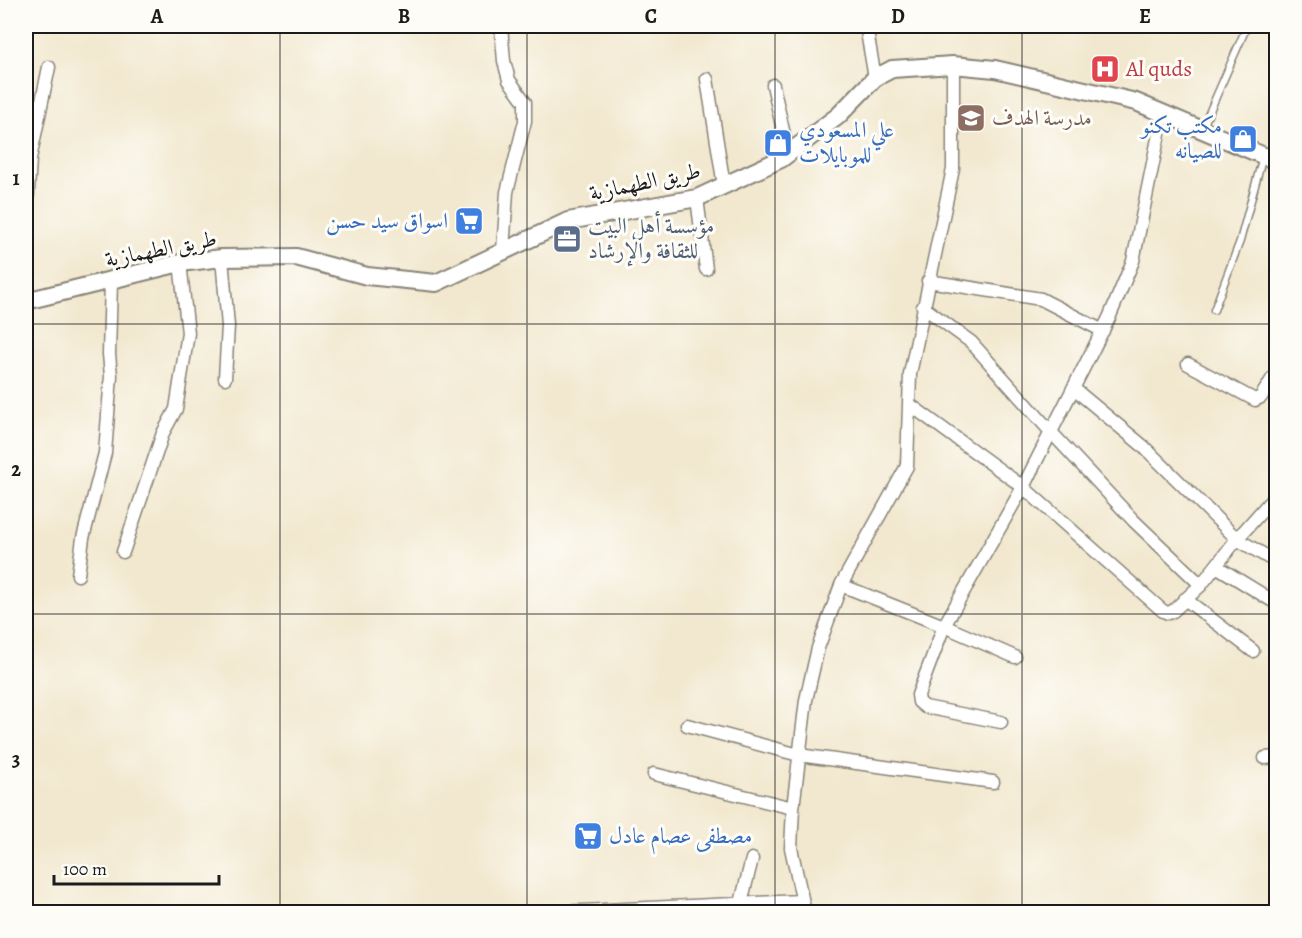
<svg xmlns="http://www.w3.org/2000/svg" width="1302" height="938" font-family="Alegreya,Amiri,serif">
<rect width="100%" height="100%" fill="#fdfcf7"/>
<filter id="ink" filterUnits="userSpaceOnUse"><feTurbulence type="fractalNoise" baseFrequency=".0167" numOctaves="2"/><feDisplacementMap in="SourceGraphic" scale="12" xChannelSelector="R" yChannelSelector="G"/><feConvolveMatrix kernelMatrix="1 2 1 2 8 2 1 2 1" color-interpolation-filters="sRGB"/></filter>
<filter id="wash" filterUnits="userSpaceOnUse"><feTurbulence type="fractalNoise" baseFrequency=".008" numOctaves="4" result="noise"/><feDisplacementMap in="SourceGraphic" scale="24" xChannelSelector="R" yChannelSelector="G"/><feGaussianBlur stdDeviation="1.35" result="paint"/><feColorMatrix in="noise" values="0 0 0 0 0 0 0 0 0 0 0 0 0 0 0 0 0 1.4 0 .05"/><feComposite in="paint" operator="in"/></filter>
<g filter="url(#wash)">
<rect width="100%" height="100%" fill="#f2e8cf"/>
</g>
<g filter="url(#ink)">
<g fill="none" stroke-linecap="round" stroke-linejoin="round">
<!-- service casing -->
<g stroke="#878276" stroke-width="9">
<path id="service" d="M1202,129L1247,26
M1214,310L1240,241L1263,156"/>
</g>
<!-- minor casing -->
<g stroke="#878276" stroke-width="15">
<path id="minor" d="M501,26L504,61L509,80L525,102V121L507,192L503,251
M866,26L875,78
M707,79L724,186
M773,85L788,153
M697,198L706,269
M26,223L30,159L49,67
M222,258L228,326L225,378
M928,281L1041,299L1103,331
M923,307L971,342L1051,432L1134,521L1201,585
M1188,364L1255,400L1261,397L1276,373
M1073,388L1143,446L1237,539L1276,562
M909,404L1023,487L1163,611L1168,613L1173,611L1201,585L1237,539L1276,495
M123,552L163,433L176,409L188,333L180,263
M1216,566L1276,603
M78,575L83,538L105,453L111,376L109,354L111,281
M841,585L944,626L1015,657
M1185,599L1253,651
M1001,722L925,707L919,702L918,695L944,626L1023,487L1109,318L1133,261L1163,114
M687,725L799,755L993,782
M1265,758L1276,757
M654,774L793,808
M739,911L752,859
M561,912L801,901
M805,912L791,848L793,808L806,700L818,648L841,585L907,466L910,374L953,169V65"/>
</g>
<!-- secondary casing -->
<g stroke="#878276" stroke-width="20">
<path id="secondary" d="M26,301L180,263L222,258L296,257L367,276L436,283L568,221L697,198L781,159L838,116L875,78L892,69L953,65L995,69L1136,102L1276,161"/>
</g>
<!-- service -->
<use href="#service" stroke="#fff" stroke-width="6"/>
<!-- minor -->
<use href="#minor" stroke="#fff" stroke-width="12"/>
<!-- secondary -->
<use href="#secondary" stroke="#fff" stroke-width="16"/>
</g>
</g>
<!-- grid -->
<path fill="none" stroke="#1c1c1c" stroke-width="1.5" stroke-opacity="0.55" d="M280,26V912M527,26V912M775,26V912M1022,26V912M26,324H1276M26,614H1276"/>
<!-- icons -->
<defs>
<g id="hospital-square" transform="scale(1.5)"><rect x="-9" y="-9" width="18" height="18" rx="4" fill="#e0444e" stroke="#fdfcf7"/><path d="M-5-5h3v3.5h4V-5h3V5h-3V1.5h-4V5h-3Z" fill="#fff"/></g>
<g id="school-square" transform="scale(1.5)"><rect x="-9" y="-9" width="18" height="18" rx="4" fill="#8d6e63" stroke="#fdfcf7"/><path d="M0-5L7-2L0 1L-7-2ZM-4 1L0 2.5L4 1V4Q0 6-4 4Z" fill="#fff"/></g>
<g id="shop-square" transform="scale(1.5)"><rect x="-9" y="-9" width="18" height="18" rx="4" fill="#3f7fe0" stroke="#fdfcf7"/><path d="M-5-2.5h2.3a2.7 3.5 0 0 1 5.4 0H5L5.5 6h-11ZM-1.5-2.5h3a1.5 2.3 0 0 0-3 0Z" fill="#fff"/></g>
<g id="supermarket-square" transform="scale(1.5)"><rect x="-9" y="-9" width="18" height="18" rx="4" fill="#3f7fe0" stroke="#fdfcf7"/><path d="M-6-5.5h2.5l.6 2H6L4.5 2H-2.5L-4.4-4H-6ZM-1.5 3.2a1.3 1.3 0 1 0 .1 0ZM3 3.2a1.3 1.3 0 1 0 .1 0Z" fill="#fff"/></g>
<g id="office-square" transform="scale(1.5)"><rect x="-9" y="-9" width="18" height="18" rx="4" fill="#5c6f8a" stroke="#fdfcf7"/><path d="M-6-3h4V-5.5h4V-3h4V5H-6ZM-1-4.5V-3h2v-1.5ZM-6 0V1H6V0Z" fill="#fff"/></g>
</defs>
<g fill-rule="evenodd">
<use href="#hospital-square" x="1105" y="69"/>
<use href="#school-square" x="971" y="118"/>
<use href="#shop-square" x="1243" y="139"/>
<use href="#shop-square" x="778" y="143"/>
<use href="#supermarket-square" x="469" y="221"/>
<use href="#office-square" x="567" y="239"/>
<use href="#supermarket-square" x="588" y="836"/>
</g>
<g text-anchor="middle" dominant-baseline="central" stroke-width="6" stroke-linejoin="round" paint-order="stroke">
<!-- health labels -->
<g font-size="22" fill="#be3a42" stroke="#fdfcf7" text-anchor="start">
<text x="1126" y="69">Al quds</text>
</g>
<!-- education labels -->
<g font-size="22" fill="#785e54" stroke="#fdfcf7" text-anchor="start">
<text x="992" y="118">مدرسة الهدف</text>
</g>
<!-- shop labels -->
<g font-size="22" fill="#366cbe" stroke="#fdfcf7" text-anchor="end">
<text x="1222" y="126">مكتب تكنو<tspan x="1222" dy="25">للصيانه</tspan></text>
<text x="799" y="130" text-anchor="start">علي المسعودي<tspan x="799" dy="25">للموبايلات</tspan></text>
<text x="448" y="221">اسواق سيد حسن</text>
<text x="609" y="836" text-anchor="start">مصطفى عصام عادل</text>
</g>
<!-- street labels -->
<g font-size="22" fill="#1c1c1c" stroke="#fdfcf7">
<text transform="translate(645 182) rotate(-12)">طريق الطهمازية</text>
<text transform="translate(161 249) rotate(-11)">طريق الطهمازية</text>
</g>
<!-- service labels -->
<g font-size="22" fill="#4e5e75" stroke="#fdfcf7" text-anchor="start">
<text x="588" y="226">مؤسسة أهل البيت<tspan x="588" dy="25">للثقافة والإرشاد</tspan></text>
</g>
</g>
<!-- margin -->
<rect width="1302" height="938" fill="none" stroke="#fdfcf7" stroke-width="66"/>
<!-- scale -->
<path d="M54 875v9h165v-9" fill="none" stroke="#1c1c1c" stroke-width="3"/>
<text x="63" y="875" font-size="18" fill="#1c1c1c" stroke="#fdfcf7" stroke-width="4.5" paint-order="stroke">100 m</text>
<rect x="33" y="33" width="1236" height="872" fill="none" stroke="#1c1c1c" stroke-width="2"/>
<g font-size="20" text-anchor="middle" font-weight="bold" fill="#1c1c1c">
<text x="157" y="23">A</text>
<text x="404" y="23">B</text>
<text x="651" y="23">C</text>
<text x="898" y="23">D</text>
<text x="1145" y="23">E</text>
<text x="16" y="185">1</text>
<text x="16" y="476">2</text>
<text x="16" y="766">3</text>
</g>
</svg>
